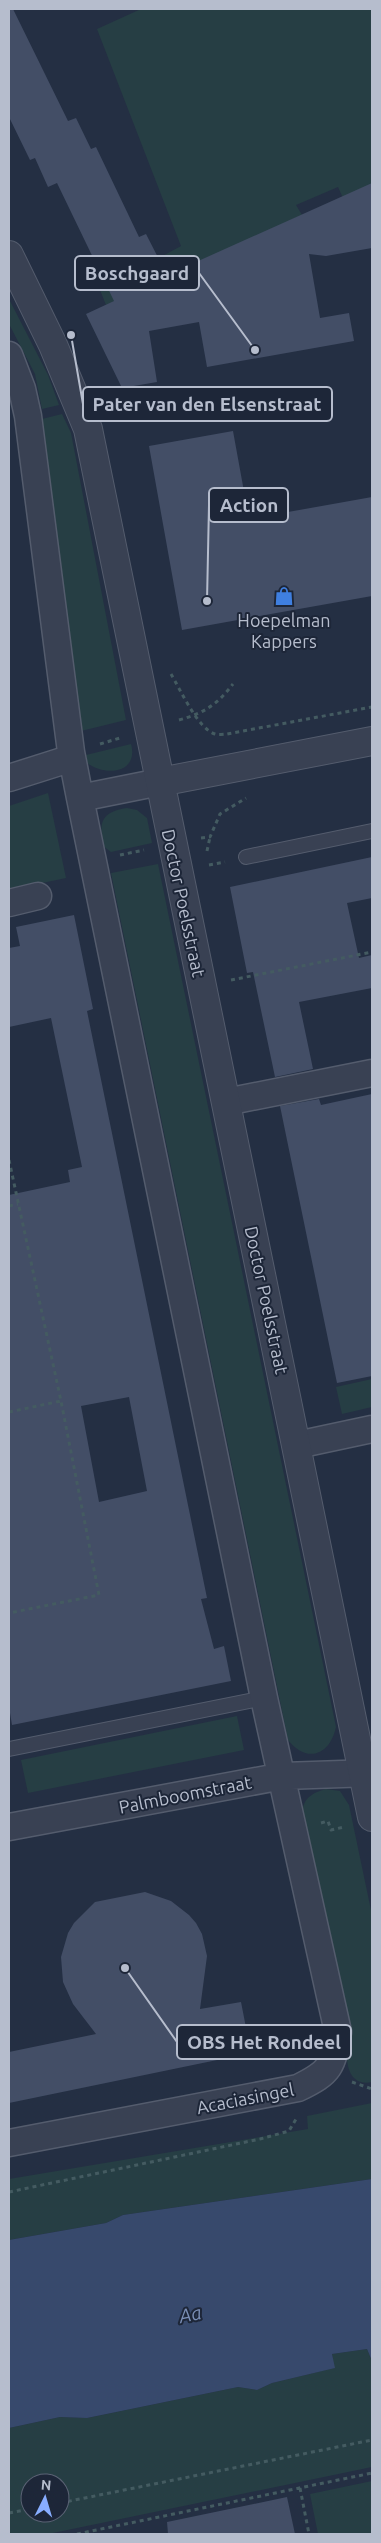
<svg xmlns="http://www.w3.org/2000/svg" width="381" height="2543" font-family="Ubuntu,sans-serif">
<rect width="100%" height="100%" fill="#242f43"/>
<!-- green -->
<path fill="#263e44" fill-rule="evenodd" d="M141,9H372V185L343,198L338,187L296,205L302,215L106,305L100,290L181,246L97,29Z
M9,299L48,375L59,405L42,409L35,374L9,324Z
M62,414L71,433L126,720L81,731L42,419Z
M131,744C139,773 106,777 87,763L86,755Z
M48,793L66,878L9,890V806Z
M127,808L137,810L147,818L152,843L111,852L103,846C99,822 101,812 127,808Z
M158,864L336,1727C330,1755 307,1764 288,1740L111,873Z
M372,1379V1407L342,1414L336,1387Z
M237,1716L244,1750L28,1793L21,1760Z
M326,1789L340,1791L349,1805L372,1915V2082C354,2086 347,2072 347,2056L302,1814C303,1798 312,1793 326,1789Z
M372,2103V2179L123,2215L106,2223L9,2240V2179L308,2129L307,2116Z
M367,2349L372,2361V2467L48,2534H9V2428L60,2417L87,2418L238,2387L257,2390L272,2383L334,2368L332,2354ZM30,2483H60V2513H30Z
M372,2481V2534H318L310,2494Z"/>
<!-- water -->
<path fill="#37496c" d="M372,2179V2361L367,2349L332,2354L335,2368L272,2383L257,2390L238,2387L87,2418L60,2417L9,2428V2240L106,2223L123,2215Z"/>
<!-- building -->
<path fill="#434e66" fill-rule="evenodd" d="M9,9H13L68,121L76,118L91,149L96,147L139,237L146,234L167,275L372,183V248L326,256L309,254L320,318L349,313L354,341L207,367L199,322L149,331L157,382L122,388L86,314L114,301L57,183L48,187L35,158L30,160L9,117Z
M233,431L249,519L372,497V596L182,630L149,446Z
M372,857V898L347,903L359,958L372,955V988L299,1002L313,1069L275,1077L253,972L247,973L230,887Z
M74,915L93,1009L87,1011L207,1598L201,1599L214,1649L224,1646L231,1681L12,1725L9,1707V1195L70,1182L68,1170L82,1167L51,1018L9,1027V948L20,946L16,927ZM129,1397L147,1491L99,1502L81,1406Z
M372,1094V1376L337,1383L280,1106L319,1099L321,1105Z
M145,1892L171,1901L189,1915L196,1923L202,1934L207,1956L200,2009L241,2002L251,2053L9,2103V2052L96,2034L73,2004L63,1982L61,1957L68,1933L74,1923L95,1902Z
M287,2497L295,2534H168L167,2522Z"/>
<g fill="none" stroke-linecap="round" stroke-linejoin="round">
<!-- service casing -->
<g stroke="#545c6d" stroke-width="16">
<path id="service" d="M246,857L372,831
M9,1749L264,1698"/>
</g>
<!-- minor casing -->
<g stroke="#545c6d" stroke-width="29">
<path id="minor" d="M9,355L22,389L28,416L71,752L80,798L264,1698L338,2032C332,2067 331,2072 298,2088L9,2143
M9,778L72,758
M80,798L160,782
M9,903L38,896
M226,1102L372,1073
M297,1445L372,1429
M9,1827L283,1776L372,1773"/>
</g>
<!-- tertiary casing -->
<g stroke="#545c6d" stroke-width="30">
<path id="tertiary" d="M9,255L53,345L88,429L372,1817
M160,782L372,741"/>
</g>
<!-- path -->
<path stroke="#445b61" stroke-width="3" stroke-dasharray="4 4" stroke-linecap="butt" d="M171,674C180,689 198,729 215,734C218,735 224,734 227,734L372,707
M179,720C204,713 217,705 233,684
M100,744L120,738
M201,838L210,837L220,814L246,798
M207,851L210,837
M120,855L144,850
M209,865L225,862
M231,980L372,952
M9,1160L61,1401L99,1595L9,1613
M9,1206L18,1204
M9,1412L61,1401
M321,1823L328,1821L331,1830L344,1827
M352,2082L372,2089
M9,2192L260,2139L289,2131L296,2119
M300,2488L309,2534
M60,2503L372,2440
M9,2513L30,2509
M77,2534L372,2473"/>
<!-- service -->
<use href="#service" stroke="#394153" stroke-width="14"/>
<!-- minor -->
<use href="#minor" stroke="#394153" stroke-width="26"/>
<!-- tertiary -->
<use href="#tertiary" stroke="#394153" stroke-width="28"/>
</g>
<!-- icons -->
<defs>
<g id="shop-bare" transform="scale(1.5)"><path d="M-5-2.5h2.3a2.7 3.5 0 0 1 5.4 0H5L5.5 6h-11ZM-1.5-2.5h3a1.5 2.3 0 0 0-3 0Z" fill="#3f7fe0" stroke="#1d2638" stroke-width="2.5" paint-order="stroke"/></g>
</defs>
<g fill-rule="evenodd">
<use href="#shop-bare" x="284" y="596"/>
</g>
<g text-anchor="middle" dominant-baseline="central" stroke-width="4" stroke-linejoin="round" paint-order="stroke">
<!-- poi labels -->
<g font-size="18" fill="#b6bdcd" stroke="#1d2638">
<text x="284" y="620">Hoepelman<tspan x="284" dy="21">Kappers</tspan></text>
</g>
<!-- street labels -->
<g font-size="18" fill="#b6bdcd" stroke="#1d2638">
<text transform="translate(184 903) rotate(78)">Doctor Poelsstraat</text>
<text transform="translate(267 1300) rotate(78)">Doctor Poelsstraat</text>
<text transform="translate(185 1794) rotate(-11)">Palmboomstraat</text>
<text transform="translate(245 2098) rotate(-11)">Acaciasingel</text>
</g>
<!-- water labels -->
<g font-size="19" font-style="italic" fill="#7b8fb6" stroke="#1d2638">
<text transform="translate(190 2314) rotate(-12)">Aa</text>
</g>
</g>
<!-- callouts -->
<path fill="none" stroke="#b6bdcd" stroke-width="2" d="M255 350L199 273M71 335L83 404M207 601L209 505M125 1968L177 2042"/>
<g fill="#b6bdcd" stroke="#1d2638" stroke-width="2">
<circle cx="255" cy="350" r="5"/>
<circle cx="71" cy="335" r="5"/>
<circle cx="207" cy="601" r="5"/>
<circle cx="125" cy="1968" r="5"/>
</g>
<g fill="#1d2638" stroke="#b6bdcd" stroke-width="2">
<rect x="75" y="256" width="124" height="34" rx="5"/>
<rect x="83" y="387" width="249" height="34" rx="5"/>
<rect x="209" y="488" width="79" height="34" rx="5"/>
<rect x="177" y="2025" width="174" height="34" rx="5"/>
</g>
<g font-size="19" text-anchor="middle" font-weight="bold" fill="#b6bdcd">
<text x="137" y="280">Boschgaard</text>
<text x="207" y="411">Pater van den Elsenstraat</text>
<text x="249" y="512">Action</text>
<text x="264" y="2049">OBS Het Rondeel</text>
</g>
<!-- border -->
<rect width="381" height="2543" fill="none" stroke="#b6bdcd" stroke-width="20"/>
<!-- north arrow -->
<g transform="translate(45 2498) rotate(5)"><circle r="24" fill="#1d2638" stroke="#5a6274"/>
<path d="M0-4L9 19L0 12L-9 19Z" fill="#88adff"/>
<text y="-8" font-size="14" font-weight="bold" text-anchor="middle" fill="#b6bdcd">N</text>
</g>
</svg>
